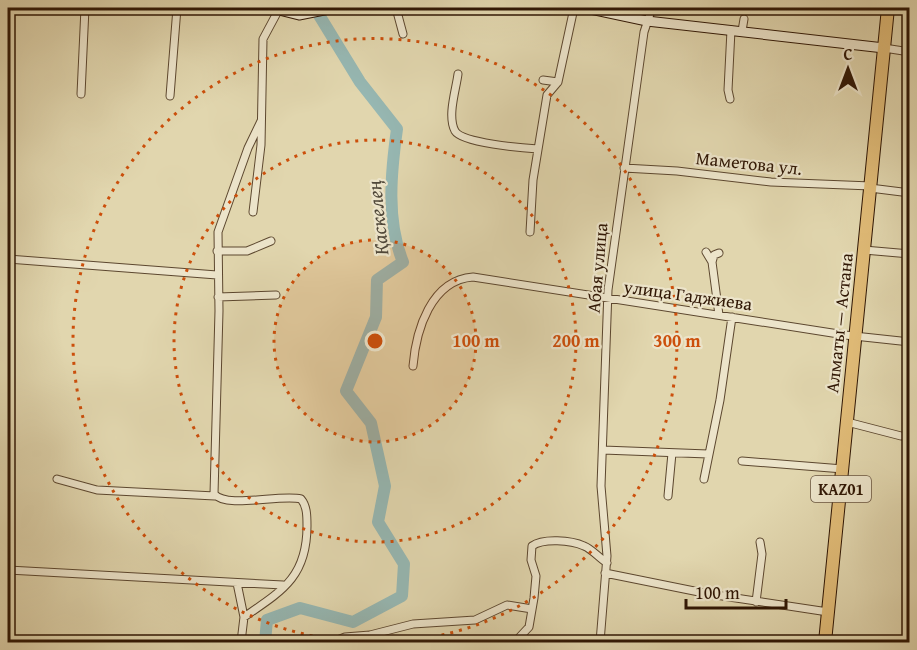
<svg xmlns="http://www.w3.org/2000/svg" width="917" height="650" font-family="'Gentium Book Plus',serif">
<rect width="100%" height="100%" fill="#e1d6ae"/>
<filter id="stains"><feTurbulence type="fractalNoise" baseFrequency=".00333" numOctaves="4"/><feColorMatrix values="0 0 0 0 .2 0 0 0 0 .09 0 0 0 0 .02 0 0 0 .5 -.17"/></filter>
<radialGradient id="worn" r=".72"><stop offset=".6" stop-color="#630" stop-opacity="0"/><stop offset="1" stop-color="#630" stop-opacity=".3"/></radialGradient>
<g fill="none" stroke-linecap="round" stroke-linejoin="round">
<!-- river -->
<path stroke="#96b7b2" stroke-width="12" d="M265,642L267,620L300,608L353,622L402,596L404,564L378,522L385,486L371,423L346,391L376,317L377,280L403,262C386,221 391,172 397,129L360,82L319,15"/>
<!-- street casing -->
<g stroke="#5c472f" stroke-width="9">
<path id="street" d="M396,8L403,34
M742,31L744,19
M884,48L910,52
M458,74C456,90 447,116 455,131C462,143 522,148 538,149
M543,80L558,82
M81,94L85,8
M170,96L177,8
M730,99L728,90L731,30
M624,168L677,171L771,182L871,186
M870,188L910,193
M253,212L261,145L263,39L278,11
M530,232L533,180L547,95L558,82L574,8
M864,250L910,254
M217,251H247L271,241
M706,252L712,262L719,315
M8,259L217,275
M712,262L714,255L719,253
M218,297L276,295
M413,366C416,330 431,280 473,277L845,335L910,342
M847,422L901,436
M603,450L708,454
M742,461L843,469
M57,479L97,490L215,496
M704,479L720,400L732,317
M668,496L672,453
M8,570L283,585
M605,573L709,594L828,612
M237,583L244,617L241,642
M756,602L762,554L760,542
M244,617C282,591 307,577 307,526C307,516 307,506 301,499C280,494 227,509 214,494L219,311L218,232L248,148L261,121
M333,642L345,637L370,635L413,624L475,620L507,605L532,609
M515,642L529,627L534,598L536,576L531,560L532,546C543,538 571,540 584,546C592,549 599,558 607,563
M600,642L607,556L601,486L608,290L644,32L652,8"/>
</g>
<!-- secondary casing -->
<g stroke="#301705" stroke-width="11">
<path id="secondary" d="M271,8L299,15L334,8
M586,8L647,21L884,48"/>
</g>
<!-- highway casing -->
<g stroke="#301705" stroke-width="14">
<path id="highway" d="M825,642L888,8"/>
</g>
<!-- street -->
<use href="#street" stroke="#ece4ca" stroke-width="7"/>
<!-- secondary -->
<use href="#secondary" stroke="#ece4ca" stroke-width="9"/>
<!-- highway -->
<use href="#highway" stroke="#e0bb77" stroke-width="12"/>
</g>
<!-- distance rings -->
<circle cx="375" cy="341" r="101" fill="#cc4f0b" fill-opacity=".12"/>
<g fill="none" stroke="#cc4f0b" stroke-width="3" stroke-dasharray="3 6">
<circle cx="375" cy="341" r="101"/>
<circle cx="375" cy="341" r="201"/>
<path d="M357 642A302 302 0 1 1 393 642"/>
</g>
<g text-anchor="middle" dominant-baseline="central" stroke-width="4.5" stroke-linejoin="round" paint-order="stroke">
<!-- shield labels -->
<rect fill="#ece4ca" stroke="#685440" stroke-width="1.5" x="811" y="476" width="60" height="26" rx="4.5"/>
<g font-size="16" font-weight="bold" fill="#301705">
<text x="841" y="489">KАZ01</text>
</g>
<!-- street labels -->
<g font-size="18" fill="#301705" stroke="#ece4ca">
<text transform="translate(749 163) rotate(6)">Маметова ул.</text>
<text transform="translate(597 268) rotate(-85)">Абая улица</text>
<text transform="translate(688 295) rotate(8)">улица Гаджиева</text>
<text transform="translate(839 323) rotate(-84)">Алматы — Астана</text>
</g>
<!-- water labels -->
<g font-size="20" font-style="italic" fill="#4f4739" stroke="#ece4ca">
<text transform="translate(377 218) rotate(-96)">Қаскелең</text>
</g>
</g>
<circle cx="375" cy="341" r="9" fill="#cc4f0b" stroke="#ece4ca" stroke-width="3"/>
<g font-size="18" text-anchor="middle" font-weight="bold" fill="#cc4f0b" stroke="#ece4ca" stroke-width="4.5" stroke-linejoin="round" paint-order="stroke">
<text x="476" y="347">100 m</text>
<text x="576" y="347">200 m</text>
<text x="677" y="347">300 m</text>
</g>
<!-- margin -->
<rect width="917" height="650" fill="none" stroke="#e1d6ae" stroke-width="30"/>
<rect x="9" y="9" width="899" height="632" fill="none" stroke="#301705" stroke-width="3"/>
<rect x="15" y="15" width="887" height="620" fill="none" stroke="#301705" stroke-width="1.5"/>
<!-- north arrow -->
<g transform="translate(848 69)" stroke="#ece4ca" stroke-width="4.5" paint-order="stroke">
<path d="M0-4.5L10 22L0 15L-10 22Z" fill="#301705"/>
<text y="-9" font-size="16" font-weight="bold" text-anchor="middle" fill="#301705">С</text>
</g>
<!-- scale -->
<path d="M686 599v9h100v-9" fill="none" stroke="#301705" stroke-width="3"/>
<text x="695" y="599" font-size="18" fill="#301705" stroke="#ece4ca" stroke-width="4.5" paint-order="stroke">100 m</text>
<rect width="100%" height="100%" filter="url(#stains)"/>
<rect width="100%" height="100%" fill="url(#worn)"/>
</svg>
